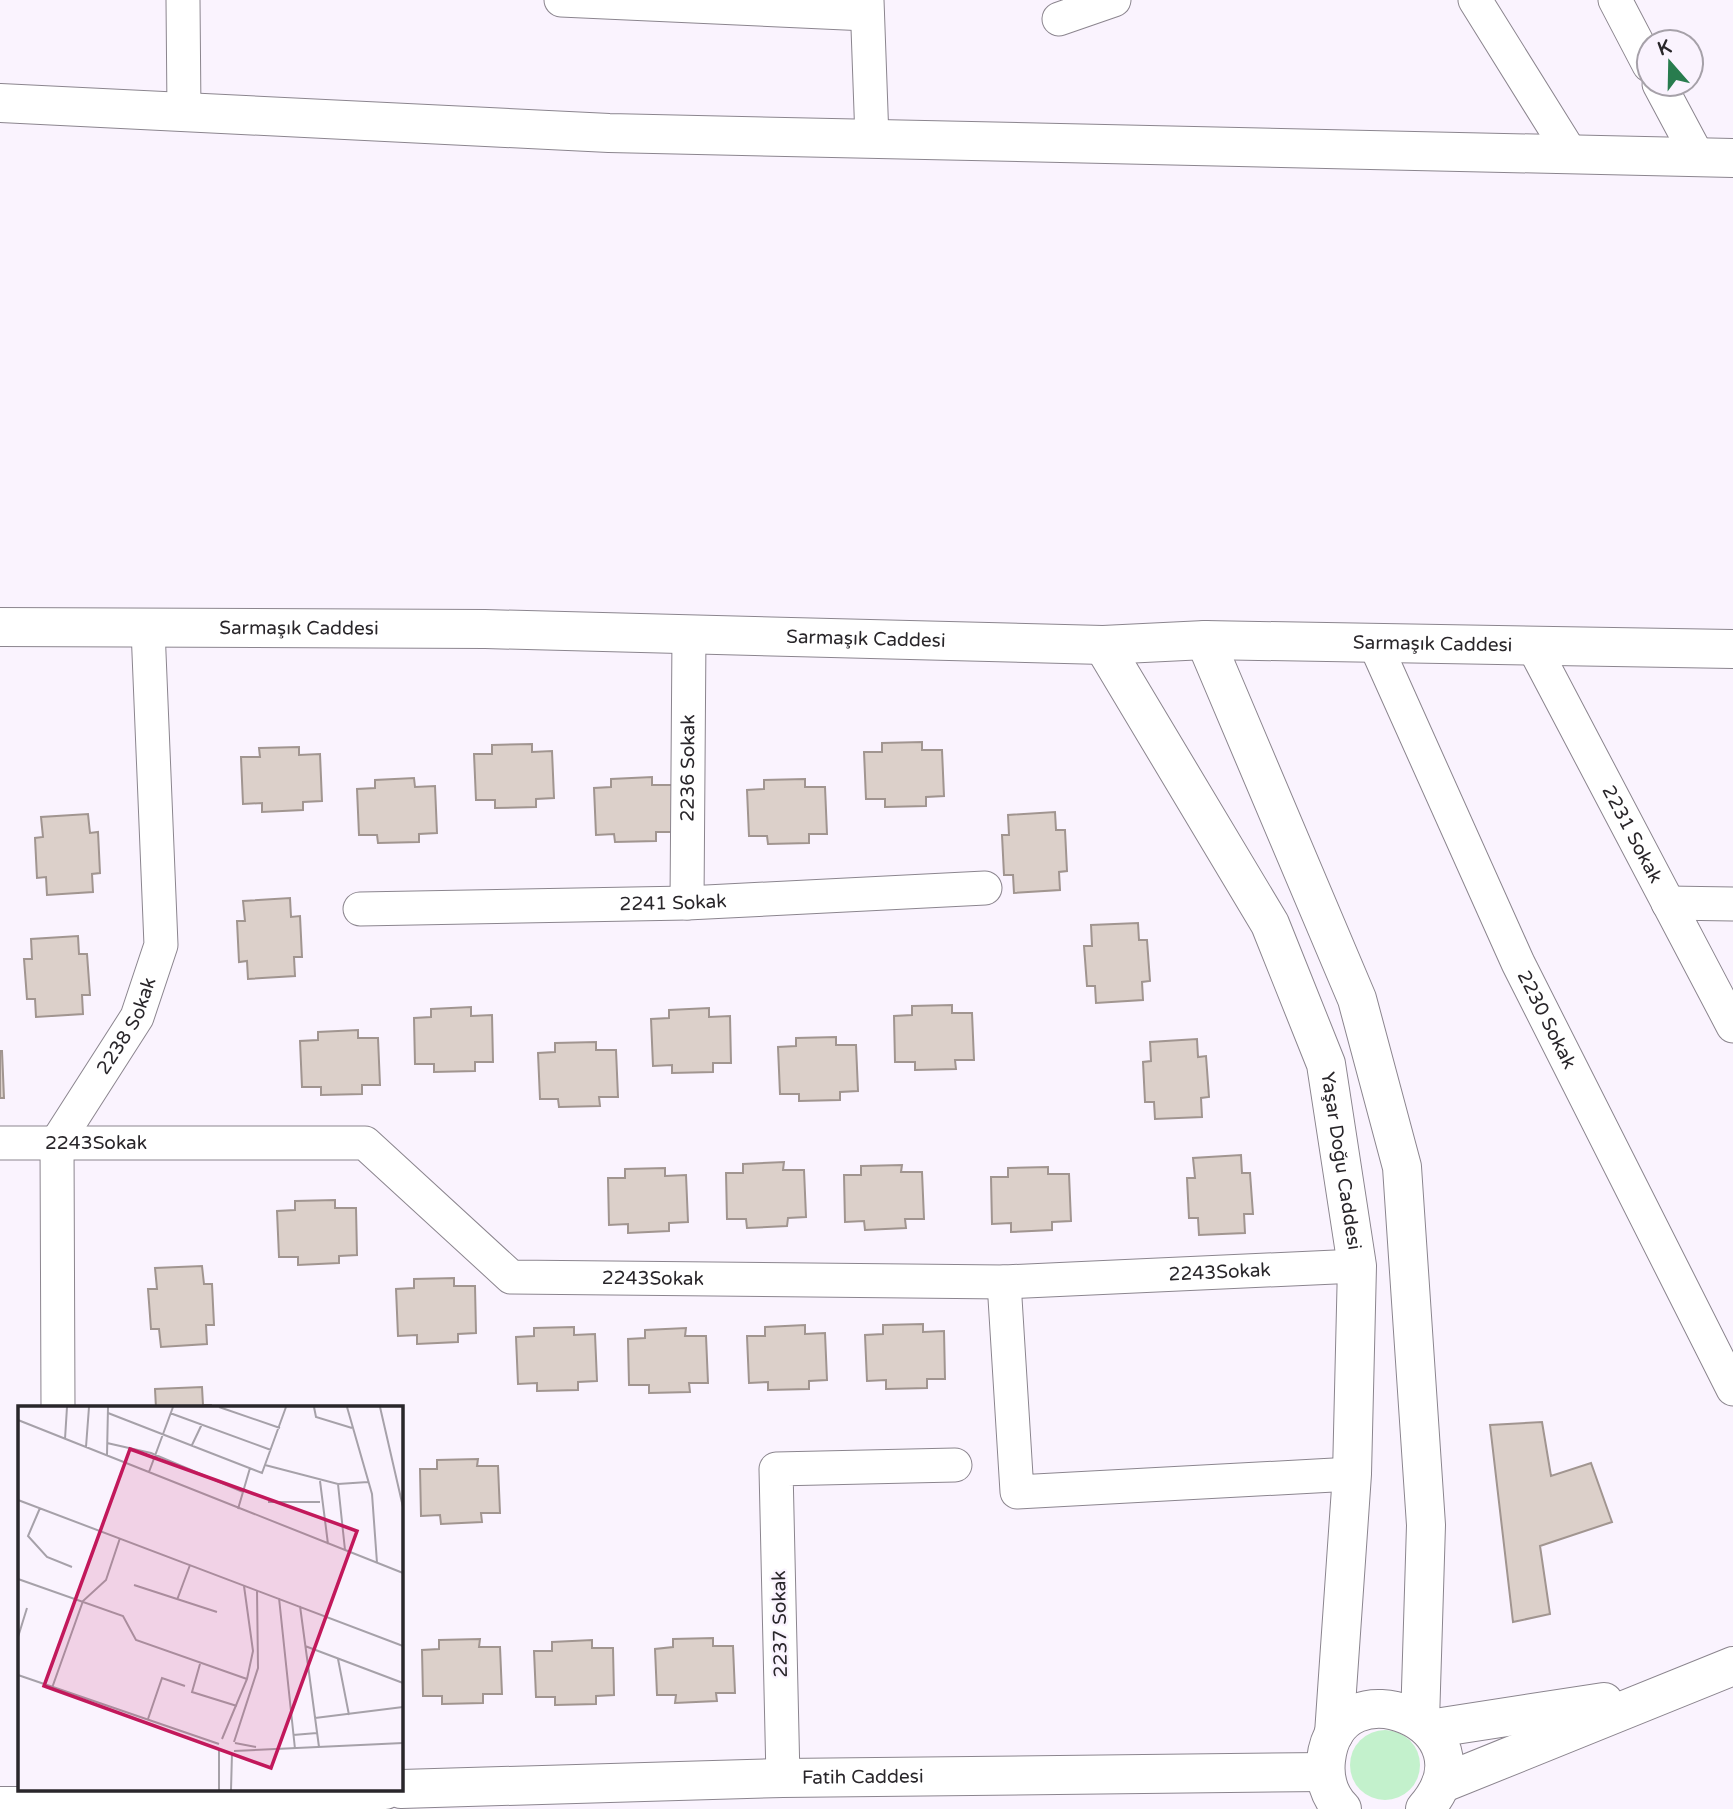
<svg xmlns="http://www.w3.org/2000/svg" width="1733" height="1809" font-family="'Varela Round',sans-serif">
<rect width="100%" height="100%" fill="#faf3fe"/>
<!-- green -->
<path fill="#c3f1cc" d="M1350 1765a35 35 0 1 1 70 0a35 35 0 1 1-70 0Z"/>
<!-- building -->
<path fill="#dcd0ca" stroke="#a19590" stroke-width="2" d="M922,742V750H942L944,796L926,797V806L885,807V799H866L864,752H882V743Z
M532,744V752L552,751L554,798L536,799V807L495,808V800H476L474,754H492V745Z
M299,747V755L320,754L322,801L303,802V810L262,812V803L243,804L241,757H260L259,748Z
M652,777V785H672L674,832H656V841L615,842L614,834L596,835L594,788L611,787V779Z
M414,778L415,787L435,786L437,833L419,834V842L378,843L377,835H359L357,789L375,788V780Z
M805,779V787H825L827,834H809V843L768,844L767,836H749L747,790L764,789V780Z
M1055,812L1056,830H1065L1067,871L1059,872L1060,890L1014,893L1013,875H1004L1002,835H1009L1008,815Z
M88,814L90,833L98,832L100,873L92,874L93,892L47,895L46,877L37,878L35,838L43,837L41,817Z
M290,898L291,917L300,916L302,957H294L295,976L248,979L247,961L239,962L237,921H245L243,901Z
M1138,923L1139,940H1147L1150,981L1142,982L1143,1000L1096,1003L1095,986H1087L1084,946H1092L1091,925Z
M78,936L79,954H87L90,995H82L83,1014L36,1017L35,999H27L24,959H32L31,939Z
M952,1005V1013H972L974,1060H955L956,1069L915,1070V1062H895L894,1016L912,1015V1006Z
M471,1007V1016L492,1015L493,1062H475V1071L434,1072V1064H415L414,1018L431,1017V1009Z
M709,1008V1017L730,1016L731,1063H713V1072L672,1073V1065L653,1066L651,1019L669,1018V1010Z
M358,1030V1038H378L380,1085H362V1094L321,1095V1087H302L300,1041L318,1040V1032Z
M836,1037V1045H856L858,1091L840,1092V1100L799,1101V1094H780L778,1047L796,1046V1038Z
M1197,1039L1198,1057L1206,1056L1209,1097L1201,1098L1202,1117L1155,1119L1154,1102H1145L1143,1062L1151,1061L1150,1042Z
M596,1042V1050H616L618,1097H599L600,1106L559,1107L558,1099H540L538,1053L555,1052V1043Z
M0,1051H2L4,1098H0Z
M1241,1155L1242,1173H1250L1253,1214H1244L1245,1233L1199,1235L1198,1218H1189L1187,1178H1195L1193,1158Z
M784,1162L783,1170H804L806,1217L788,1218L787,1226L747,1228L746,1219H727L726,1173H743V1164Z
M902,1165L901,1172H922L924,1219H905L906,1228L865,1230L864,1221L845,1222L844,1175H861V1166Z
M1048,1167V1174H1069L1071,1221L1052,1222V1230L1011,1232V1223L992,1224L991,1177H1008V1168Z
M665,1168V1176L686,1175L688,1222L669,1223V1231L628,1233V1224L609,1225L608,1178H625V1169Z
M335,1200V1208H356L357,1255L339,1256V1263L298,1265V1257H279L277,1211L295,1210V1201Z
M202,1266L204,1284H212L214,1325H206L207,1344L161,1347L159,1329H151L148,1289H157L155,1268Z
M454,1278V1286H475L476,1333L458,1334V1342L417,1344V1335L398,1336L396,1289L414,1288V1279Z
M923,1324V1332L944,1331L945,1379H927V1388L886,1389V1380L867,1381L865,1335L883,1334V1325Z
M805,1325V1334L825,1333L827,1380L809,1381V1389L768,1390V1382L749,1383L747,1336H765V1327Z
M574,1327V1335L595,1334L597,1381L578,1382V1390L537,1391V1383L518,1384L516,1337L534,1336V1328Z
M686,1328L685,1336H706L708,1383H689L690,1392L649,1393V1385H629L628,1339L645,1338V1330Z
M202,1387L203,1405H211L212,1408H156L155,1389Z
M1542,1422L1551,1476L1591,1463L1612,1522L1540,1546L1550,1614L1513,1622L1490,1425Z
M478,1459L477,1466H498L500,1513H481L482,1522L441,1524L440,1515L421,1516L420,1469H437V1460Z
M713,1638V1646H733L735,1693H716L717,1701L675,1703L676,1695H657L655,1649L673,1647V1639Z
M480,1639L479,1647H500L502,1694H483V1703L442,1704V1696H423L422,1650L439,1649V1640Z
M592,1640V1648H613L614,1695L596,1696V1704L555,1705V1697H536L534,1651H552V1642Z"/>
<g fill="none" stroke-linecap="round" stroke-linejoin="round">
<!-- minor casing -->
<g stroke="#8b858e" stroke-width="35">
<g id="minor">
<path d="M183,0L184,112"/>
<path d="M561,0L867,14"/>
<path d="M867,0L872,139"/>
<path d="M1475,0L1571,154"/>
<path d="M1615,0L1649,65"/>
<path d="M1059,19L1114,0"/>
<path d="M1659,84L1698,157"/>
<path id="s1" d="M1375,644L1518,963L1733,1389"/>
<path id="s2" d="M1532,644L1733,1026"/>
<path id="s3" d="M687,903L689,635"/>
<path d="M1668,903L1733,904"/>
<path id="s4" d="M360,909L687,903L985,888"/>
<path id="s5" d="M0,1143H365L511,1277L1004,1282L1357,1266"/>
<path d="M1004,1282L1017,1492L1352,1474"/>
<path id="s6" d="M58,1408L57,1142L137,1017L161,945L148,629"/>
<path d="M783,1778L776,1469L955,1465"/>
</g>
</g>
<!-- tertiary casing -->
<g stroke="#8b858e" stroke-width="40">
<g id="tertiary">
<path d="M0,103L609,133L1733,158"/>
<path d="M1429,1729L1604,1702"/>
<path d="M1441,1784L1733,1666"/>
<path id="s7" d="M401,1789L783,1778L1324,1772"/>
<path d="M0,1806H59L186,1796L385,1790"/>
</g>
</g>
<!-- secondary casing -->
<g stroke="#8b858e" stroke-width="40">
<g id="secondary">
<path id="s8" d="M0,627L485,629L1103,645L1205,640L1733,649"/>
<path d="M1205,640L1357,999L1402,1167L1426,1525L1420,1721"/>
<path id="s9" d="M1103,645L1270,924L1326,1064L1357,1266L1352,1474L1334,1734"/>
<path d="M1342,1809C1329,1796 1324,1778 1326,1760C1337,1659 1499,1725 1425,1809"/>
</g>
</g>
<!-- minor -->
<use href="#minor" stroke="#fff" stroke-width="33"/>
<!-- tertiary -->
<use href="#tertiary" stroke="#fff" stroke-width="38"/>
<!-- secondary -->
<use href="#secondary" stroke="#fff" stroke-width="38"/>
</g>
<g text-anchor="middle" dominant-baseline="central" stroke-width="5" stroke-linejoin="round" paint-order="stroke">
<!-- street labels -->
<g font-size="19" fill="#29262a" stroke="#faf3fe">
<text stroke="none"><textPath href="#s8" startOffset="299">Sarmaşık Caddesi</textPath></text>
<text stroke="none"><textPath href="#s8" startOffset="866">Sarmaşık Caddesi</textPath></text>
<text stroke="none"><textPath href="#s8" startOffset="1433">Sarmaşık Caddesi</textPath></text>
<text stroke="none"><textPath href="#s3" startOffset="135">2236 Sokak</textPath></text>
<text stroke="none"><textPath href="#s2" startOffset="215">2231 Sokak</textPath></text>
<text stroke="none"><textPath href="#s4" startOffset="313">2241 Sokak</textPath></text>
<text stroke="none"><textPath href="#s1" startOffset="413">2230 Sokak</textPath></text>
<text stroke="none"><textPath href="#s6" startOffset="402">2238 Sokak</textPath></text>
<text stroke="none"><textPath href="#s5" startOffset="96">2243Sokak</textPath></text>
<text stroke="none"><textPath href="#s9" startOffset="574">Yaşar Doğu Caddesi</textPath></text>
<text stroke="none"><textPath href="#s5" startOffset="1272">2243Sokak</textPath></text>
<text stroke="none"><textPath href="#s5" startOffset="705">2243Sokak</textPath></text>
<text transform="translate(780 1624) rotate(-91)">2237 Sokak</text>
<text stroke="none"><textPath href="#s7" startOffset="462">Fatih Caddesi</textPath></text>
</g>
</g>
<!-- overview -->
<g transform="translate(18 1406)">
<rect width="385" height="385" fill="#faf3fe"/>
<path fill="none" stroke="#a6a1a9" stroke-width="2" d="M201,1L262,22M296,1L298,11L334,22M329,1L354,88L359,157M362,1L385,101M90,7L244,67L268,1M152,7L253,44M0,14L385,167M47,33L49,1M89,37L133,47L225,86M174,39L184,18M68,41L71,1M89,49L90,1M247,59L320,78L350,76M131,66L155,1M302,75L310,138M320,78L327,144M0,94L385,240M250,96H302M22,102L10,130L29,151L54,161M220,103L232,62M0,173L105,210L118,234L229,273M116,179L199,206M261,192L277,343M159,194L172,159M282,200L301,341M0,231L9,202M287,240L385,277M320,253L331,309M182,258L174,286L219,300M0,269L201,338M34,282L65,195L88,174L102,132M297,312L385,301M130,313L144,272L167,280M275,329L299,327M204,333L229,273L235,245L226,180M216,336L240,262L239,184M217,337L238,341M201,343V384M216,345L385,337M213,384L214,347"/>
<path fill="#c2185b" fill-opacity="0.15" stroke="#c2185b" stroke-width="3.5" d="M112,43L339,125L253,362L26,280Z"/>
<rect width="385" height="385" fill="none" stroke="#29262a" stroke-width="3.5"/>
</g>
<!-- north arrow -->
<g transform="translate(1670 63) rotate(340)"><circle r="33" fill="#faf3fe" stroke="#a6a1a9" stroke-width="2"/>
<path d="M0-5L12 26L0 18L-12 26Z" fill="#287c4e"/>
<text y="-10" font-size="19" font-weight="bold" text-anchor="middle" fill="#29262a">K</text>
</g>
</svg>
